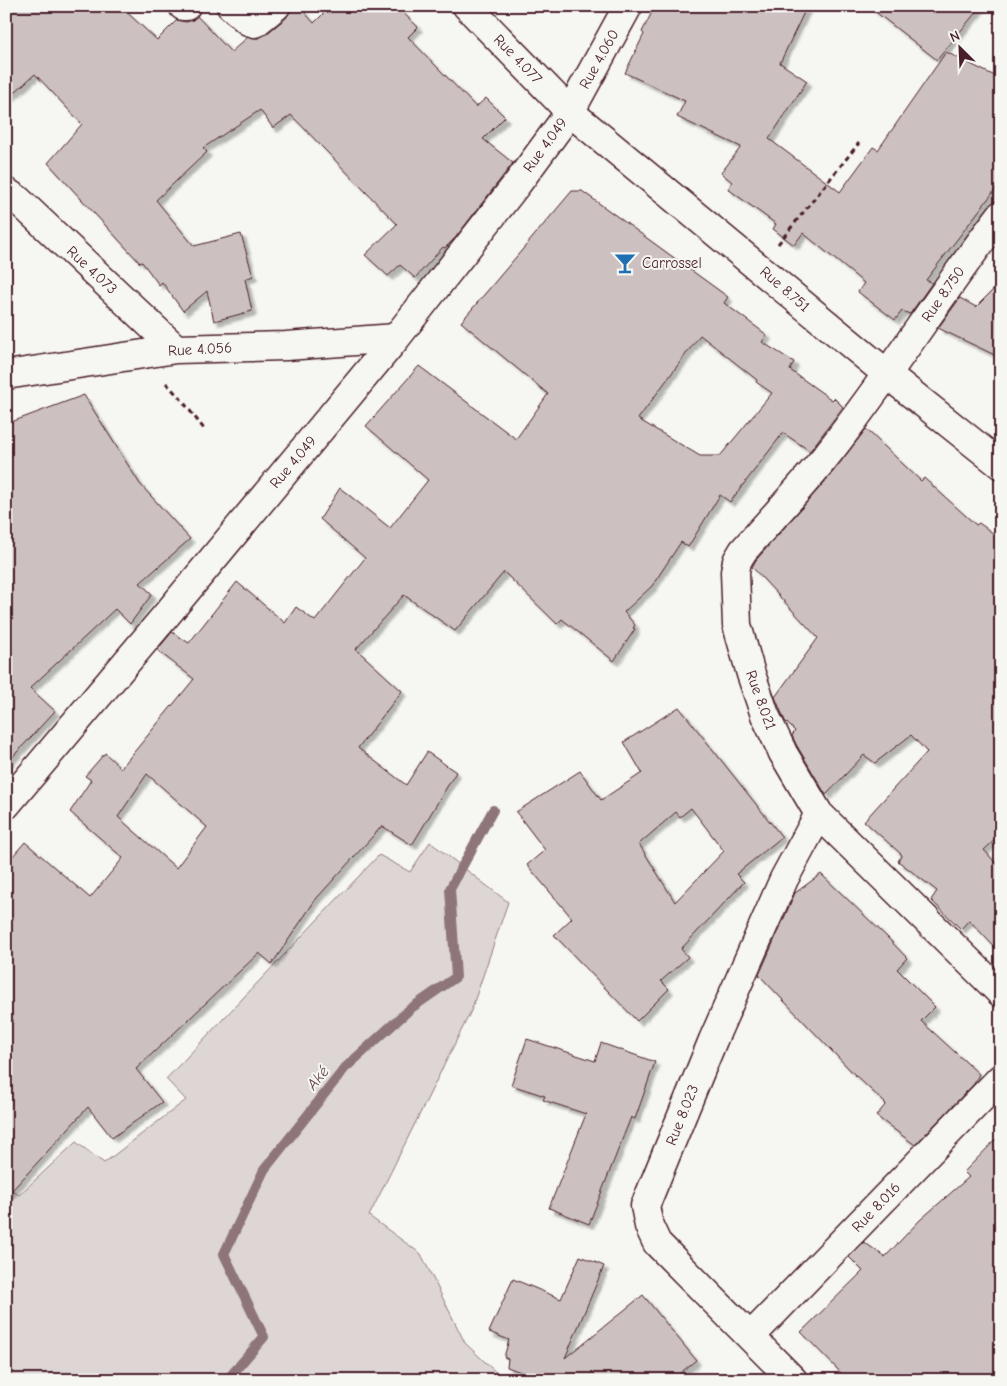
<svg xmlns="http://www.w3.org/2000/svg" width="1007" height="1386" font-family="'Comic Neue',sans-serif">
<defs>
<filter id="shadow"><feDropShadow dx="4.5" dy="4.5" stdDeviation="1" flood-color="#0004"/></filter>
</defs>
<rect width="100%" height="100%" fill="#f6f6f2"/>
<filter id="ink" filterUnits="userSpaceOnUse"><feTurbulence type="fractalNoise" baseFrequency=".02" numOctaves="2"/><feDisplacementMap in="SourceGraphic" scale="10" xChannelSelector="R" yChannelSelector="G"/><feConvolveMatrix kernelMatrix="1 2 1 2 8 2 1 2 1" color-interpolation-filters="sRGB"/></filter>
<g filter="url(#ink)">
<!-- green -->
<path fill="#ddd6d5" stroke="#947a80" d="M430,842L508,902L471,1011L369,1216L421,1254L465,1343L504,1380H6V1186L19,1195L76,1142L104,1163L186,1100L166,1079L379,855L410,872Z"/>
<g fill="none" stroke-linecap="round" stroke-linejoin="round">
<!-- stream -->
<path stroke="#8e747a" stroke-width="10" d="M227,1380L264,1337L224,1254L264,1170L345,1068L410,1009L456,977L450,889L493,810"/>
</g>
<!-- building -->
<path fill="#ccc1c0" stroke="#4a1f2b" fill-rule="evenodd" filter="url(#shadow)" d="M6,6H120L157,40L177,20L186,22L193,20L197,16L231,52L248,37L258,38L265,35L286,18L290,12L291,6H299L314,23L331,6H396L418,27L408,37L476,107L486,98L505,117L483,139L513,163L456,237L445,248L443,247L415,278L400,265L388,276L365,255L397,224L291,115L273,128L260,110L203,148L207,152L156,200L194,246L241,234L253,276L245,279L252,311L214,321L207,291L183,311L162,282L159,285L142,262L140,263L48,163L82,124L35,74L6,100Z
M655,6H807L780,63L807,81L769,139L840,192L873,147L878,150L946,52L1001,79V182L926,280L932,283L910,314L902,311L895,320L858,292L864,283L803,233L794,245L773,229L776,224L728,189L732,182L721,173L741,147L677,117L685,101L625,73L644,34L642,32Z
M868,6H981L937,60Z
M572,191H582L728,297L724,303L767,335L762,342L794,362L790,370L832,400L834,398L843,407L810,451L783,433L730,502L720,495L688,547L681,542L652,586L624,612L635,625L633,628L635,629L614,661L562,619L557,624L504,572L455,631L404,595L356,649L402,691L358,748L406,785L427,752L456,772L412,845L382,826L316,899L272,964L259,953L136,1069L162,1102L112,1138L88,1107L6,1197V864L25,842L90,898L123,858L70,812L91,780L85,776L105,753L121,768L194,679L157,650L172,632L189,643L237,582L285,623L296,607L315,621L365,558L320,519L340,488L390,528L428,480L366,426L419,366L516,439L548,394L461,322ZM700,335L757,380L756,382L772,393L720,456H700L638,419ZM147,774L207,827L176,868L118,817Z
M1001,282V358L938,328L960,298L976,307Z
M84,395L140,484L190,539L140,583L152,594L130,624L115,609L30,688L55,711L6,764V424Z
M866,429L921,481L924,478L976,525L979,523L1001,539V834L984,850L1001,869V954L969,920L961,929L931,900L937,891L898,861L902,855L864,821L927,752L911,735L875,763L864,755L826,795L797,746L792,736L795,731L785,721L775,697L818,638L752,567L756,560L828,478Z
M679,707L782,837L736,874L744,882L681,949L688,957L661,981L669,989L637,1021L554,935L572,918L527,865L545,850L516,812L580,771L601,800L642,773L624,742ZM691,808L724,851L675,902L639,844L676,812L680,817Z
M821,874L886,936L907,958L897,969L935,1007L921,1021L979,1074L974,1084L915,1145L876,1116L886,1104L854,1074L759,975L795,893Z
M527,1039L595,1061L601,1043L655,1062L635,1119L631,1117L589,1224L549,1208L586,1114L543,1100L545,1096L511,1085Z
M1001,1134V1380H848L801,1332L863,1271L849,1257L864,1242L885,1257L920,1220L969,1177L964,1172Z
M580,1256L604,1266L565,1358L643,1295L696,1360L672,1380H533L529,1375L507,1367L508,1359L504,1357L509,1340L489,1332L513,1279L561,1299Z"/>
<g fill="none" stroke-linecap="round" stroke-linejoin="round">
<!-- minor casing -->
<g stroke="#4a1f2b" stroke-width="31">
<path id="minor" d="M183,6H186
M231,6L248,21L255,23L276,6
M6,192L18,200L176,349
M1001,215C940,294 888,378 826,456C800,489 771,519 743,551L737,561L735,572L737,625L751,674L765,715L783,753L819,814L1001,993
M6,375L176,349L286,346L396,338
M6,805L168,613L396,338L517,184L570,112L628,6
M751,1336L1001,1078
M793,1380L657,1243L649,1226L645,1206L713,1040L784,879L819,814"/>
</g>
<!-- major casing -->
<g stroke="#4a1f2b" stroke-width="31">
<path id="major" d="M467,6L570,112L887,374L1001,465"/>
</g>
<!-- path -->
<path stroke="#4a1f2b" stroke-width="3" stroke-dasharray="5 4" stroke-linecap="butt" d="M778,244L859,143
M166,383L181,399L204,429"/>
<!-- minor -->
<use href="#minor" stroke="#f6f6f2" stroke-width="28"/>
<!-- major -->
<use href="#major" stroke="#f6f6f2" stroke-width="28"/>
</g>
</g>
<!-- icons -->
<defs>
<g id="bar-bare" transform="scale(1.725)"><path d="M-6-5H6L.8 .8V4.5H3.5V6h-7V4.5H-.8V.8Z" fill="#1f6fb2" stroke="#f6f6f2" stroke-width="2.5" paint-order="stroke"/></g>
</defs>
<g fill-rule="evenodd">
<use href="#bar-bare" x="625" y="263"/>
</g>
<g text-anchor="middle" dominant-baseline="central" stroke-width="4" stroke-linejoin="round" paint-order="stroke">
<!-- street labels -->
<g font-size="15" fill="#4a1f2b" stroke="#f6f6f2">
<text transform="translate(518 59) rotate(46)">Rue 4.077</text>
<text transform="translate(599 59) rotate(-61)">Rue 4.060</text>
<text transform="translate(545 145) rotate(-54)">Rue 4.049</text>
<text transform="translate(92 270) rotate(43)">Rue 4.073</text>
<text transform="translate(785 289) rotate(41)">Rue 8.751</text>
<text transform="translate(943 294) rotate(-55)">Rue 8.750</text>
<text transform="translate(200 349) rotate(-3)">Rue 4.056</text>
<text transform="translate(293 462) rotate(-50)">Rue 4.049</text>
<text transform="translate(761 700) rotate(70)">Rue 8.021</text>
<text transform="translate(682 1115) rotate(-68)">Rue 8.023</text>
<text transform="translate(876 1207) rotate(-46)">Rue 8.016</text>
</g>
<!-- poi labels -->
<g font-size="15" fill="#4a1f2b" stroke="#f6f6f2" text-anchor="start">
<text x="642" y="263">Carrossel</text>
</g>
<!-- water labels -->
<g font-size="16" font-style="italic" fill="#6c4a52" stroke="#f6f6f2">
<text transform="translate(318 1078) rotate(-51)">Aké</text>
</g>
</g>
<!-- margin -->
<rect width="1007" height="1386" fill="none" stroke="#f6f6f2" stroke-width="25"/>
<rect x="12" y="12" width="982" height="1361" fill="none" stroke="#4a1f2b" stroke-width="2" filter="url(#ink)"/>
<!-- north arrow -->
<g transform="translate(960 48) rotate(336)" stroke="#f6f6f2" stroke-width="4" paint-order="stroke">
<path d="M0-4L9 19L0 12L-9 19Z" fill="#4a1f2b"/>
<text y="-8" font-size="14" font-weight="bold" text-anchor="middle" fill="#4a1f2b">N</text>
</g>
</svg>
